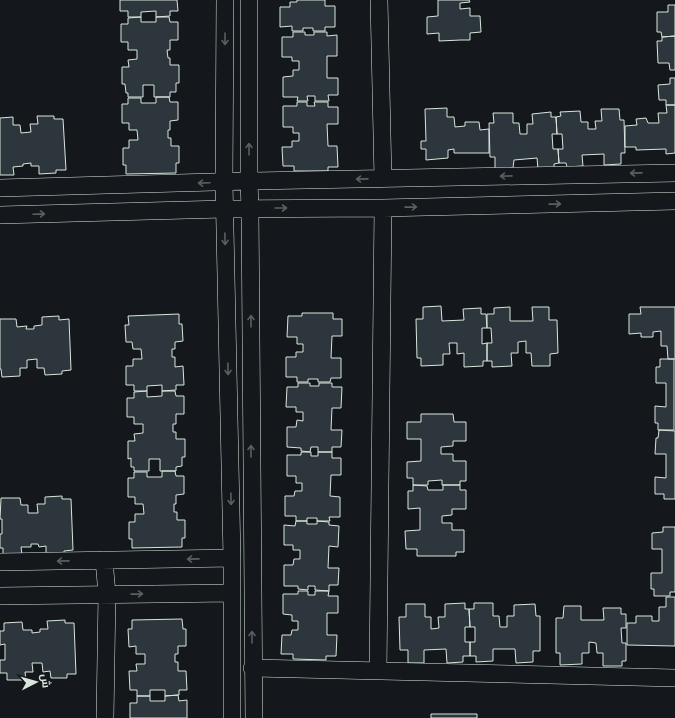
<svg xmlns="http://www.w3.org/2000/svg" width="675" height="718" font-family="'Alegreya Sans',Cairo,sans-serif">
<rect width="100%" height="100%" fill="#14181c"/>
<!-- building -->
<path fill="#2c363c" stroke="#d8e6dc" d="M120,0H177L178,11H170V16L156,17V11L141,12V17H128V11H120Z
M297,0H325V6H335V27H325V31H313V28H303V31H292V26L280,27V7H290V2H297Z
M438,0H469L470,2L460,3V9L470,8V16H480L481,32L470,33V40H461L439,41V33L427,34V17L438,16Z
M668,5H675V36L662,37L661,32H657V12H668Z
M141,17V22H156V17H169L170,22H178V40H170V50H167L168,58H170V65H179V83H176V92H170V97H154V85H143V97H128V93H126L125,84H122V67H129L128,60L137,59V50H128V42H121V24H128V18Z
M293,32H305V35H314V32H327V36L337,35V56H327V78H338V95H328L329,101H315V96H307L308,101H297L298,97H283V77L293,76V70H299V61H292V57H282V37H293Z
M675,36V70H670L669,63H658L657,41H662V37Z
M670,78H675V105H666V100H659L658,85L670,84Z
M156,97H169L170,102H178V120L170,121V130H168V138H171V146H179V163H176V173L126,174V165H123V148H129V140H138L137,130H129V123H122V104H128V98H141V103H156Z
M297,102H307V106H315L314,102H328V107H338V124H327L328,146H337L338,167H328V171H294V166H283L282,147H292V141H299V133H293V127H283V106H297Z
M666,105H675V153L666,154V149L636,150V147H625V126L637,125L636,119L646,118L648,123H659L658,113H667Z
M447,108V117H454L455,127L465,126V122H479L480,130L489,129V153H454V149L448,150V158L426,160V149H421V141H426L425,109Z
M601,109H619L620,120H624L625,153H621V164L604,165V154L582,155L583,166L567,167L566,163H559L558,149H563L562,134H557L556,117L561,116L560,112L580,111L581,122H588V129H596L595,121H602Z
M551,112V117H556L557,134H552L553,149H558L559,163L554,164V168L538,169L537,158L514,160L513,168L495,169V157H490L489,123H494L493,113H513V123H519L520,134H527V124H533L532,114Z
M37,116H54V119H63L66,170H56V173L39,174V166H31V163L23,164V166L13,167L14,175H0V118L13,117V125H20L21,133L31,132L30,124H38Z
M441,306L442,321L464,320L463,309L481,308V314H486L487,328H482V344L487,343V361H483V366L464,367V353L457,354V343H449L450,354H443V365L421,366V358H417L416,319H423V307Z
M510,307V321H533L532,307H549V320H557L558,353L550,354V366H532L531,353H526V341L518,342V353H511L512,366L492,367V361H487V343H492L491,328H487V314H494V308Z
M640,307H675V359H668L667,346H661V331L653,332V337H641V333L629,334V314H641Z
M302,313H333V319H342V336H332L331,358H341V378H331L330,382H318V379H308V382H297V377H286V357H296V352H303V344H297V337H287L288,316H302Z
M179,314V324H182L183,341L175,342V349H172V357H175V367L183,366L184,385H176V390L162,391V385L147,386V391H134V385H126V366H133V359H142L141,349H133L132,342H126L125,325H129L128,316Z
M59,316V320L69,319L71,370L62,371V374L45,375L44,368H37V359L27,360V368H20V376L2,377L1,369H0V319H16L17,327L27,326L26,329H34V326L42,325V317Z
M660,359H674V430H658V423H655V406L666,407V383H656V367H660Z
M298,383H310V386H319V383H332V387H342L341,408H332L331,430H342L341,447H332V452H318V447H311L310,452L301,451V448L287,447V427H296L297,420L303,421V412H296V407H286L287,387H298Z
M147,391V397L162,396V391H175L176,396H184V414H176V424H173V432H176V439H185V457H182V466L176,467V471H160V459H149V471H134V467H131V458L128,459V441H135L134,434L143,433V424H134V417H127V398H134V392Z
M421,414H453L454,422H466V441H453V446L441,447V454H453V461H466V481H460V485H442V480L428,481V485H413V478H407V462L421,461V439H407V422H421Z
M659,430L675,431V499H664V494H655V477L666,478V454H655L656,438H658Z
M301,452H311V456H318V452H332V458H341V475H331L330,496L340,497V517H329L330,521H317V518H307V521H296V516H285V496H294L295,491H302V483H296V476H287V455H301Z
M162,471H175L176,476H184V494L176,495V504H174V512H177V520H185V538H182V547L132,548V539H129V522H135V514H144L143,504H135V497H128V478H134V472H147V477H162Z
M413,485L427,486L428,490H443V485H460V490H466V509H452V515L442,516V523H452V530H464V552H456V556H417V549H406L405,531L420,530V508L408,509V491H413Z
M62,496V499H71L73,550L64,551V554H46V546L39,547L38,544H31V547H21L22,555L3,556V548H0V534H2V519H0L1,498H20L21,505H28V513H38L37,504H45V497Z
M296,521H307V524H317V521L329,522V525L339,526L338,547L329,546L328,568H339L338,585H329V591L315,590V586H308V590L298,589V586H284V565H293L294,559H300V550H293V545H284V525L295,526Z
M663,527H675V592H670V596H654V589H651V573H662V549H652V533L663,532Z
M298,591H308V595H315V591H329L328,596H338V613H327V635H337L336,656H326V660L293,659V654H281L282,635H291L292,630H298V621H292V615L283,614V594H298Z
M666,597H675V646L627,645V623H636V616H652V621H659V607H666Z
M465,603V609H469L470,627H465V642H470V656H463V662L447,663L446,649L424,650V663H408V650H400L399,617H406V604H425V617H431V629L439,628L438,617H445V604Z
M474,603H493V616H499L500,627H507V616H514V605L535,604L536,616H540V651H533V662L516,663L515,649H493V661L476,662V656H470V642H475V627H470L469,609H474Z
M564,606H581V620H604L603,608H621V614H626V628H621L622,643H626V661H622V666H603V653H597L596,643L589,642V653H582V664L560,665V653H556V618H563Z
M182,619L183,629H186V646H178V654H175V662H178V671H186L187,690H179V695L165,696V690H150V696H137V690H130L129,671H137L136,664H145V654H136V646L129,647L128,629H132V620Z
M65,620V623H74L76,674H67V678H51L50,671L43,672L42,663H32L33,672H25L26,680H7V673H0V660H5V644L0,645V631H4V623L22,622L23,630H32V633L40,632V629H48L47,621Z
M178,695L179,701L187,700V718H130V703H137V696H150V701H165V696Z
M431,714H477V718H431Z"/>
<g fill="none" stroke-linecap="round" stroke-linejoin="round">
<!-- minor casing -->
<g stroke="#d8e6dc" stroke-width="18">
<path id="minor" d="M225,0L224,182L232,558V718
M249,0V181L250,209L254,718
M379,0L383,179
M0,188L249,181L675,173
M0,215L224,209L383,208L675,201
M104,560L107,594L105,718
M0,562L232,558
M0,596L232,593
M252,668L675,678
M378,671L383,208"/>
</g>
<!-- minor -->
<use href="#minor" stroke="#14181c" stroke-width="17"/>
</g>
<!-- one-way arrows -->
<defs><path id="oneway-shaft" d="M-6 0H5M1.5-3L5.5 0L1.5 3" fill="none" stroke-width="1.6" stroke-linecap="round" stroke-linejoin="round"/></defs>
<g stroke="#59605f">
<use href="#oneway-shaft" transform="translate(225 39) rotate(90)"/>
<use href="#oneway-shaft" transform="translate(249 149) rotate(-90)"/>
<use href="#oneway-shaft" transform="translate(636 173) rotate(179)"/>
<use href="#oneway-shaft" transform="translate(506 176) rotate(179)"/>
<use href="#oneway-shaft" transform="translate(362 179) rotate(179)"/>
<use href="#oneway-shaft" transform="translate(204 183) rotate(178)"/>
<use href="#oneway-shaft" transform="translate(555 204) rotate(-1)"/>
<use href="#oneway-shaft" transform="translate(411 207) rotate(-1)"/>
<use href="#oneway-shaft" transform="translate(281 208)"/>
<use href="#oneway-shaft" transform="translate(39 214) rotate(-2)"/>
<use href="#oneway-shaft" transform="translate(225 239) rotate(89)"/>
<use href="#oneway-shaft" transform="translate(251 321) rotate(-90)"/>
<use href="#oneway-shaft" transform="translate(228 369) rotate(89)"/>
<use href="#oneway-shaft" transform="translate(251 451) rotate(-90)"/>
<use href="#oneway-shaft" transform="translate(231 499) rotate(89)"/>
<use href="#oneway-shaft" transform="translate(193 559) rotate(179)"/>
<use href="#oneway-shaft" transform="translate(63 561) rotate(179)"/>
<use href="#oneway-shaft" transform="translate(137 594) rotate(-1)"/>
<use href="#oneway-shaft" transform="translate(252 637) rotate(-90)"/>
</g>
<!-- north arrow -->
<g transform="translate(36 682) rotate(84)" stroke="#14181c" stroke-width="3" paint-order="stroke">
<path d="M0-3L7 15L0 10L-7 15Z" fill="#d8e6dc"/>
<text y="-6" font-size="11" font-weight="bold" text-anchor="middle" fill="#d8e6dc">ش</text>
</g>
</svg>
